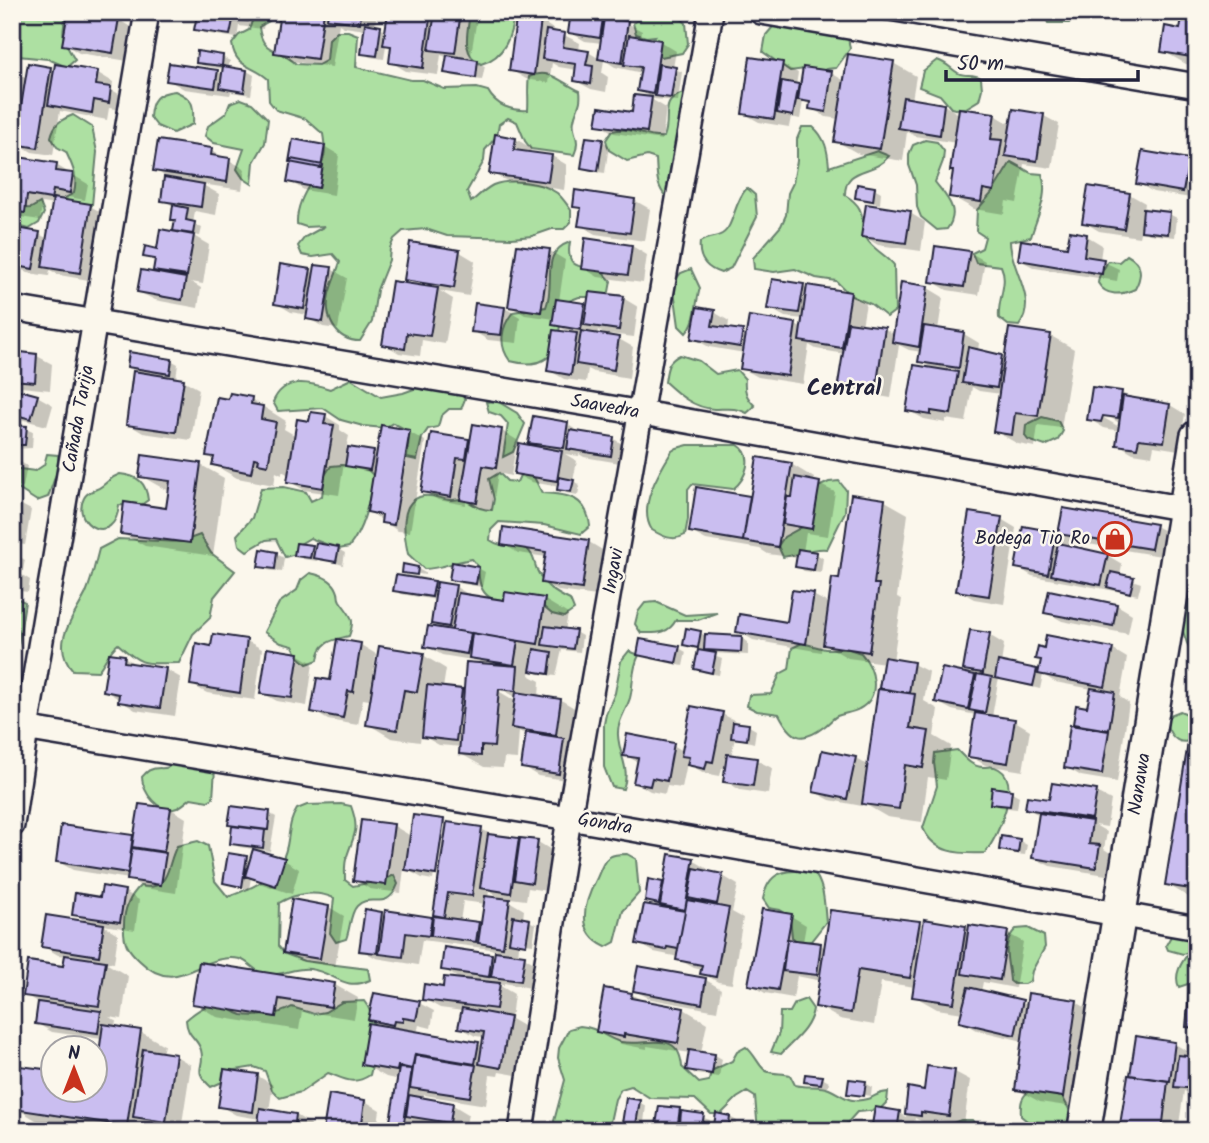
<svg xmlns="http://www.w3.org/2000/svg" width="1209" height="1143" font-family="Kalam,sans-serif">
<rect width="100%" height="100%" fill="#fbf7ec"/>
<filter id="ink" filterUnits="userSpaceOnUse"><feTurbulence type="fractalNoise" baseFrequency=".0143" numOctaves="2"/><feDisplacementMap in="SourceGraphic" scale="14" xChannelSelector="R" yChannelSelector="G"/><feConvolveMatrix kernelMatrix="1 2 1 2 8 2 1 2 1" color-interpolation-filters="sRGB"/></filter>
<g filter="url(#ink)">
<!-- green -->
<path fill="#ade0a2" stroke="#68816e" stroke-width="2" d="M18,12H66C62,40 60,35 75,60L67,67L48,59L18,56L12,51V17Z
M255,12H274L269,21L259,27C262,55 279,47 296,64L318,65L327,60L329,39L337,31H348L358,35L356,67L411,80H423L444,89L477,88L488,91C496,106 512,111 528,110C529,98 527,88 529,77C550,67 561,83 580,91C582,105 576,108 574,120C571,134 582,137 574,155L531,149L525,141L517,122L508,118L499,124L497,136L485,150L484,161L467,191L471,202C478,196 485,189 493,185C510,178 542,182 557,193C563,198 567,205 571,210V222L564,229H552L532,236L512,238L447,236L426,229L403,231L394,239L390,248L389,260L377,290L372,322L360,341C335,341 324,317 329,294C332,283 337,272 340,262L333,254L313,257L302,255L298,246L305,237L325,226L306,227L297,224C296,197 315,181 324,157C326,150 324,141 323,134L306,119L276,110L269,101L268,79C252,64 236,69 232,44L239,35L249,30Z
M470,12H515C511,35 506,57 481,64C460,54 468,32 470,12Z
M1043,12H1074L1069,23H1048Z
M678,16L686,23L688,44L682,53L661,57L652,52L651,41L655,36L646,37L636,34L633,23L643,17Z
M777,22L848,37L850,49L836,68L826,69L821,72L805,69L790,71L763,52L766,35Z
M937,60C947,63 950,68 958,73C965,77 973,73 981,78L982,89L979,100L966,108L955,109L951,108L940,95L919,87L923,71Z
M175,91C194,99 194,105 193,124L173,133L157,126L150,117C151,99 157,93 175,91Z
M683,93L694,95L704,101L706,113L667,198C656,186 657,175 656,159L647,156L627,161L609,150L606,140L612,131C637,126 643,139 664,137C672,117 658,102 683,93Z
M241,99L252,103L268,119L265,143L254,162L252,184L243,178L237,169L244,149L214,143L205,136L208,126L226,113L230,103Z
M73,115L92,127L97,152L92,205L85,213L65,209V198L74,193C78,177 73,167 66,152L57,147L51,137C54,124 60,120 73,115Z
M802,127H813C825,137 828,151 829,167L877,151L889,156C874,176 845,165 845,195C873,212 854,224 869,242C876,251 887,256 894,265L895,311L887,317L871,304L851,296L836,281L816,278L795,269L774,272L754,269L753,258L781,226L786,215L788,193L793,183L797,161V139Z
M925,140L937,142L944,151L943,161L935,182C947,198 961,210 947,229L937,230L921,217L917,207L916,185L909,165V154L913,145Z
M1011,162L1031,173L1042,174C1049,196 1037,216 1031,237L1010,241C1010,271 1039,298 1019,326L1008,325L999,318C997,300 1009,283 1001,266L976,263L972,253L982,248L985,237L976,231L977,210L992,193Z
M747,188L755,195L757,217L731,268L721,273C705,268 698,258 700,242C707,237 715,238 722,234C734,227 734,201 747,188Z
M40,203L44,213L39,223L29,229L19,226L12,230V209L31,208Z
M12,239L21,265L19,287L12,281Z
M570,242C564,273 587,265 603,272C604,273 610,280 611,281L609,292L601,297H579L561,304C560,341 558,373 510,361C498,345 501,327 513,312L546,307C556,282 539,253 570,242Z
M1127,255C1142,263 1143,274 1135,289C1122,295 1106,297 1098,283L1099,277L1108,261L1119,262Z
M691,269L700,288C695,304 697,321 686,333L679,326L673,283L681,273Z
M680,355L699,361L716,374L737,370L745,379C744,391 746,397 755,406L747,413C735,407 727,409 714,409C694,408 679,395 665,382C667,369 667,361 680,355Z
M351,379L381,397L403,393L425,385L457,391L465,399L461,409H449L441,416L438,427L428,429L422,438L417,460L407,458L409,436L403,428L393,423L384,428L363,426L341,420L323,408L278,411L273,402C284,376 309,382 330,389Z
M497,401L517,413L525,424L513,452L503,457L508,424L501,416L489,412L486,402Z
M1042,417L1058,421L1063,431L1058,440L1045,446L1028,440L1025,436L1026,425Z
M688,445H738C755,455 746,479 733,489L692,484L688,489V519L685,535C673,542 662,536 652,530C637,507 659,472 672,451L677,448Z
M47,454L58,455L59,466L48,497L37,501L18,489L12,490V468L35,471L44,465Z
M342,465L365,467L374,476C369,500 365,527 349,547L339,549L310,538L300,544L296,554L285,557L276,539L266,540L247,551L239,545L237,535L252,518L261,488L284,487L306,492L311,501L322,496L325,475L331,466Z
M522,471L533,475L542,493C568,494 587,497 590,526L581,534L544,525L499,522L491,530L490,540C506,551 516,542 528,550C534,555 534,563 537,570C544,586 555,593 570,600L574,610L564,617L552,614L534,599C512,601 483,609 479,578C478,568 479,567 472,559C455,561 441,569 424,569L408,554C404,535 398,501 423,496C432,494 441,499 450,500C454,500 458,499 461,499C472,500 474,510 492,510L494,499L489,479L499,473L507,481L517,482Z
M120,474C138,476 146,482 148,500L140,506L119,505C115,549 70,524 84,498C88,490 96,491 102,486C109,481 111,477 120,474Z
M839,481L846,490L845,512L827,549C811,547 799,555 783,557L778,546L784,537L802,527L818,487L829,482Z
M200,535L211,553L235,571L214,597L210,618L193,634L179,663C146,663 144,668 118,644C108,652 106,661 98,671L73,670C49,643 74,618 86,593C92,579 95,564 99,549L118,539L181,542Z
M310,573C320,575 333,579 337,590C340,596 337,596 340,601C350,616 356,617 349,636C333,640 320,641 318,660L307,664L298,656L293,646L281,643L264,632L279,603L297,590L301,580Z
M1197,593V659C1182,641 1172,605 1197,593Z
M12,596L25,602L18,646L12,663Z
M656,602L685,615L717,613L698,620H676C668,635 656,633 641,633L635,624L638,612L645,603Z
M802,643L825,649H849L861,653C875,669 882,697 859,709C852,713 844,713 837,716C833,718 829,723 825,726C802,744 792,739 779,714L757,711L747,706L749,695L771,694L780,674L789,669L792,648Z
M629,651L639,655C631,671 634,683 630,698C626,711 617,722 618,735C619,756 631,769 623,789L612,787L604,767V724L606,714L615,693L621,661Z
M1180,711L1197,718V739C1180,746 1172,740 1166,724L1170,715Z
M957,750C965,758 972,767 983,767C990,767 993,765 999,769C1022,782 998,837 985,853C960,854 934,854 923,828L937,786L934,763L935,753Z
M173,761L215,769L213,798L208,801L191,798C187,801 182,806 177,808C159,815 142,792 142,777C145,774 147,771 150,770C160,765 168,773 173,761Z
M341,804L351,806C360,831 354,834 347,856C344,863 345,872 345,880L353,886L384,880L394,875L398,884C387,913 370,892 357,906C350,913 350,930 346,939L336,942L330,933L334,898C316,890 296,893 279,903L278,946L285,954L304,961L368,969L370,980C343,992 335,972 310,969C293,967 280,978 262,973C254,970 249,962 240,959C203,950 178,999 140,961C127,949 123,942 124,924C124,909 129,897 140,886C172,892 166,864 177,846L198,841L208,846L215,881L228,897C258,885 283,877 288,840C290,828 290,820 297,809L307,805Z
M627,854L636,859L639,893L623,911L615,942L606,947C575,933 584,903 596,880C599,874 602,864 606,860C611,854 620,854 627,854Z
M812,870C825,885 824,903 826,922L811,941L800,944L792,937L790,916L780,910L769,908L763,899C769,869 786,871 812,870Z
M1028,928L1044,936L1045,947L1032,971L1030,981L1025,984H1014L1010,981C1009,963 1000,943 1016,929Z
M1174,931L1197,932V981L1179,987C1173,974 1182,962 1189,952L1183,954L1168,950L1166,945Z
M806,999L813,1009C810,1029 794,1040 781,1054L771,1052L779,1033L780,1012H790L795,1003Z
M364,1001C379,1020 376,1053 370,1075C353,1086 345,1079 328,1073L301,1092L280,1098L272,1090L265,1071L254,1067L223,1072L222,1082L211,1087C191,1069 206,1068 201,1050C197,1037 187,1037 186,1020C196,1011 213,998 227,1007C232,1010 235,1013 242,1015C257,1017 279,1015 292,1007L314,1014L325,1012L342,1002Z
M580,1026C598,1027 606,1039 621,1042C647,1047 679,1028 682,1067L699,1083L709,1081L711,1071L732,1061L737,1052L746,1047C755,1054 759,1067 766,1071C772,1074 783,1073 790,1075L795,1085C806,1088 820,1085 829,1089C843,1095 849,1104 867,1099C876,1097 875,1093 888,1092L887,1102L879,1110L857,1112L840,1131H758L755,1097L747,1092L737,1098L721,1114H711L695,1099L650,1098L631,1086L621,1089L615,1099L608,1131H556L554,1121L565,1080L558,1058L559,1048L569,1029Z
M1033,1088L1061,1094L1071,1113L1066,1127L1062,1131H1039L1021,1116C1020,1102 1021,1096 1033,1088Z
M961,1120H972L980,1131H944L950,1124Z"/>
<!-- shadow -->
<path fill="#0003" fill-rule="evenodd" d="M15,12H42L41,17Z
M187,12H266L263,29L239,26L237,38L203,33L196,29L198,15Z
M282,12H377L375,27L387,31L431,14L436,17L437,12H478L470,61L485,66L482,80L453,76L446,72L449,58L441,55L438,75L406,71L391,62L393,49L386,45L384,59L370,57L363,53L366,30L344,27L339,24L332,67L291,61L276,52Z
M519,12H548L547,25L556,31V33L564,35L580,43L579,51L588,52L600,59L602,43L585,41L570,32L573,12H605L627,23L642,31L641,39L661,42L676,51L673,68L682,72L678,101L654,99L639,90L642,73L615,67L604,60L602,73L608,77L606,92L591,89L576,81L577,70L559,67L552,63L549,83L526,79L511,70Z
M944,12H969L967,20L954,18Z
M1197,12V66L1186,64L1163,51Z
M12,19L17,22L12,49Z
M119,20L134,29L128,61L79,53L64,44Z
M222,57L230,61L228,69L247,71L254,75L251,95L231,92L230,95L184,89L168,80L217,71L224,75L225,69L204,66L197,62Z
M893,63L916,76L912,100L944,105L960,115H995L1012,125L1044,116L1059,124L1052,168L1024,164L1017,203L1006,201L1004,214L974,209L951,196L956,143L915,136L907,132L903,161L859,154L836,141L839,119L826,117L811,108V105L803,101L800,119L791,117L789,127L759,122L743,113L782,64L798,73L796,85L802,88L831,73L845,81Z
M51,68L55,71L98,73L113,82L112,90L126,98L124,110L109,108L107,120L60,111L53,155L32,152L17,143L24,100L12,99V70L28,78Z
M651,99L666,108L662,140L614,133L598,124L633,114Z
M516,139L531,148L530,154L552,156L567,165L564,190L507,181L491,173Z
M602,141L609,145L605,173L590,171L583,167Z
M324,146L339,155L334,195L304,190L289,181Z
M211,150L245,169L242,190L201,184L219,194L216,215L195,211L193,224L202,228L200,236L192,235L209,245L203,284L191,282L201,288L198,308L155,300L139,292L165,276L155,270L156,262L145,256L184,235L175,230L176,221L173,219L175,207L163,200L166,177L155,170Z
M1188,161L1197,166V199L1153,192L1138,183Z
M56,165L88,184L85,200L68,197L67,202L90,206L106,215L95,281L59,275L50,270L49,276L28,273L12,264L39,234L48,239L54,205L42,203L40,220L20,217L12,213V166Z
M874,188L881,192L880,204L864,201L857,197Z
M1129,194L1145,203L1144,211L1169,214L1177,218L1175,237L1149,234L1141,229L1139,237L1099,231L1084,222Z
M634,200L650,209L645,241L595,234L580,225L582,210L575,206Z
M910,213L925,222L921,251L878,245L863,236Z
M1071,234L1087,236L1102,245L1100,260L1119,269L1117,281L1035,268L1020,260L1069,249Z
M411,244L460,252L475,261L469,296L440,291L453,299L445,344L422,340L420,356L399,353L384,344L418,286L406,279Z
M632,246L647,255L643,283L598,277L583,268Z
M518,247L550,251L565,260L559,301L589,307L623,298L638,307L634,337L610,334L633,347L629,378L594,372L588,369L586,382L564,379L549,370L570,333L554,324L555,319L525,315L510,306ZM598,330L609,337L597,335Z
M969,252L985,261L979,295L947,290L932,281Z
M282,266L315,273L331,269L347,278L338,329L323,327L308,318V315L291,312L276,303Z
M903,284L928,288L943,297L938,330L964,334L979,343L978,351L1006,360L1011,330L1051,336L1074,349L1061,428L1038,425L1035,447L1018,444L995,431L1001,394L979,391L972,387L966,422L946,419V423L924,419L908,410L935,370L920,361L922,352L909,350L899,345L891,398L855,392L840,383L845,354L816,349L809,345L803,384L758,377L742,368L745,353L709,347L693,338L714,312L729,321L728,330L748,335L796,325L802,329L804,319L785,317L769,308L803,286L809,289L851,294L866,303L862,326L885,329L895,335Z
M505,308L520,317L517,343L488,340L473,331Z
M12,353L37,356L52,364L50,390L12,386Z
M171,360L178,364L176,379L183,380L199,389L191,440L143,433L128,424L142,374L129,367Z
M12,389L37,396L53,405L47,426L12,417Z
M1094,389L1122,393L1133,400L1170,405L1185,414L1179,450L1154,446L1152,456L1133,453L1118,444L1120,431L1104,428L1089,419ZM1099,411L1121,424V428L1097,414Z
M251,399L286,421L284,429L296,436L311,423L325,416L340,425V430L349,436L346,449L378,456L409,432L425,441L410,532L398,531L368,511L375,473L354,469L344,463L339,495L304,490L289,481V475L282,471V475L276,472L274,485L237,478L214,465L215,459L208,455Z
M12,420L20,424V427L33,432L32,448L12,449Z
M567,424L582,434L614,439L629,448L626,464L584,457L579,454V456L565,454L577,461L573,481L580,485L578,495L566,493L560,487L531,482L515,474L541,449L530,442Z
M502,431L517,440L511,476L498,473L492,511L478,508L466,502V505L438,500L423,491L432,435L472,442Z
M12,457L27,466L23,487L12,485Z
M791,464L814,478V482L835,492L828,536L806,533L803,552L816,554L823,558L821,573L804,571L797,566L798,558L768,554L760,549L706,540L691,532L749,498L752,499Z
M201,465L224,478L213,556L145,546L121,533L167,510L170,490L164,489L141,476Z
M852,496L885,501L908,514L897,597L902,599L893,661L913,664L929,672L924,701L938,709L934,736L951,746L946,780L928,777L922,822L887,817L863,803L862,806L830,800L815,792L855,758L869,766L890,692L881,687L885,663L848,658L822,643L821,652L753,640L738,631L788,624L813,595L830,604L840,581Z
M12,500L31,510L25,545L12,543Z
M1064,510L1155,526L1171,534L1167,557L1076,542L1071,539L1069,547L1107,555L1122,564L1120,576L1141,583L1138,595L1032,576L1017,567L1055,534L1060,536Z
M1001,519L1016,528L1004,604L974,599L958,590Z
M589,542L604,551L597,596L558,591L543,582L547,557L518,553L503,544Z
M12,544L21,549L20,557L25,560L22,575L30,580L28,592L12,590Z
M312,547L317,549H338L345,553L343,565L318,558L317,561L303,559L296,555Z
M277,554L284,558L282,572L267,570L260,566Z
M405,566L418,569L425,573V575L409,572V575L404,572Z
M478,568L485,572L482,587L458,583L451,579Z
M411,576L424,578L423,581L438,586L456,587L471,596L506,602L507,594L545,600L568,614L565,631L575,632L582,636L580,652L562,650L556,676L539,674L530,669L529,675L540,681L539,697L561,700L576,709L571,744L574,781L538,776L523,767L528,736L519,731L517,759L504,758L503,768L484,767L461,754L462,747L439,745L421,735L420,742L391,738L368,724L423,655L446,669L443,688L466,693L486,666L478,661L442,655L426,646L444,630L432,624L436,600L402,594L395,590L418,580ZM492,683L517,698V702L490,686Z
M1117,605L1132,614L1128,634L1062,621L1046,612Z
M701,633L705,636L741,638L748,642V655L712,653L706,649L705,653L722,659L719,675L703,672L696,668L700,650L685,644Z
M989,635L1004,644L1001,664L1040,673L1043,661L1037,658L1112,649L1127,658L1120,697L1129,703L1117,782L1081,776L1066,767L1077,707L1089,709L1092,689L1055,682L1043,675L1040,689L999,679L998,682L992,717L1015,721L1030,730L1023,771L985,765L970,756L976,715L952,710L937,702L943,670L978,677L965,669Z
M214,636L247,641L262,649L255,700L207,693L192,685L213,648Z
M339,641L361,645L376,654L369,700L363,699L358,725L328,720L313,711L332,682Z
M679,648L686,652L683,666L646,658L639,654Z
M298,654L313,663L307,706L277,701L262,693Z
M124,657L139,666L165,669L181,678L175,716L135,710L105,690Z
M722,714L738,722L737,724L749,726L756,730L754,743L735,738L731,756L756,760L772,768L768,794L740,790L725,781L727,769L722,768L720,776L704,773L687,763L682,788L667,786L665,794L650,791L635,782L639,763L625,755L673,745L683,751Z
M1197,746V899L1190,898L1167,884Z
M1012,792L1019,796L1017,809L999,807L992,803Z
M1096,792L1111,800L1107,827L1095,825L1107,832L1104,849L1115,856L1112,876L1050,866L1034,858L1041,816L1027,808Z
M171,809L186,818L176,893L144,888L129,879L73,870L57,861L62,827L136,838Z
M269,813L276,817L270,851L239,847L232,843L234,826L230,824Z
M444,821L449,824L481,829L495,836L538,842L553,851L547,891L528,888L526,900L502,897L524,910L523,919L536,924L533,944L519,942V946L533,948L519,946L518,956L524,957L539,966L536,989L504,983V985L497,984L514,994L511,1019L525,1027L516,1075L499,1072L498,1076L490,1075L486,1105L424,1095V1100L453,1105L468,1114L465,1130L420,1123L419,1131H399L391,1126L399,1080L386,1077L363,1064L382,1026L370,1020L419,1003L434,1011L431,1028L419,1025L417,1033L478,1044L483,1047L485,1037L475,1036L460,1027L463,1011L440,1008L424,999L463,981L443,969L492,955L496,958L497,952L491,949L422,940L418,965L376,958L361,950L366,911L386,916L435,921L440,881L437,880L445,825H442L433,880L422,878L404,868L401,893L370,889L354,880L363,822L394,826L411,836ZM489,891L504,900L488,898ZM463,901L486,904L482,927L460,922Z
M1020,841L1027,845L1025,855L1008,853L1001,849Z
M230,855L251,861L284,860L299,869L292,894L262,884L251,878L249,889L232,886L225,882Z
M693,860L708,869V873L723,876L738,885L732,912L743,918L732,984L718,982L702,973L703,970L694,968L678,959L679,957L654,952L638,943L661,908L647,900L663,884L665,885Z
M124,891L139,900L135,930L103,925L118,934L114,963L104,962L128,976L122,1019L109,1017L116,1021L115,1028L141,1032L164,1045L162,1054L176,1056L191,1065L181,1130L152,1125L151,1131H101L39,1122L16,1108L21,1068L52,1072V1090H94V1078L97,1079L102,1039L52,1032L36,1023L39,1003L25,995L65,968L66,956L58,955L43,946L89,923L74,914L102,899Z
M329,907L344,916L335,967L300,961L285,952Z
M791,916L806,925L803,942L820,945L826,948L919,923L925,926L926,921L970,930L1007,933L1023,942L1015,988L983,982L981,992L1029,1005L1076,1002L1099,1015L1086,1109L1040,1102L1016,1089L1023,1041L977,1030L961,1021L963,1013L937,1009L914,996L915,987L881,982L874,1025L840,1019L817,1006L821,981L797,976L793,998L765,993L750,984Z
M706,980L721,989L717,1011L651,999L635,991Z
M335,985L358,998L354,1019L302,1011L299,1030L217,1017L194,1003Z
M631,994L645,1002L684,1009L707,1023L701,1053L715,1055L722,1059L719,1077L695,1074L688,1069L690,1053L647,1046V1049L621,1044L598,1031Z
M1138,1038L1175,1044L1190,1053V1090L1197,1091V1095L1184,1091L1178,1131L1121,1130Z
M955,1072L970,1080L964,1124L936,1120V1124L922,1122L915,1118L913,1131H873L899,1113L906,1117L910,1089L926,1091Z
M258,1076L273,1085L269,1111L296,1115L311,1124L310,1131H258L260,1119L236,1115L220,1106Z
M822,1078L829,1082L828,1087L813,1085L805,1081Z
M865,1083L872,1087L871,1096L855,1093V1096L849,1093Z
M365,1101L380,1110L377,1129L391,1131H325Z
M639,1102L646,1106L643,1131H627L623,1129Z
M679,1110L710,1120L709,1129L694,1128L700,1131H657Z
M730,1117L737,1121L736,1131H715Z"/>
<!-- building -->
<path fill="#cabef0" stroke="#22223b" stroke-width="2" d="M68,12L119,18L113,53L62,45Z
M208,12H250L248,21L208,16Z
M280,12H324L317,59L274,53Z
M328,12H361L360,23L327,19Z
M388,12H431L423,68L389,63L391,46L383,45Z
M435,12H461L455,53L429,50Z
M517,12H532L531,19L541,20L534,75L509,71Z
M571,12H604L600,38L568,33Z
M1183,12H1197V58L1161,52L1165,26L1180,29Z
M197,15L233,20L230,35L194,30Z
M604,18L628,21L622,63L598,59Z
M365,23L381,26L377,56L361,54Z
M546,30L565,33L563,47L589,51L586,65L593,66L591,84L574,81L576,64L542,59Z
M629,35L661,40L653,94L637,91L641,67L624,65Z
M197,51L223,55L222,66L196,63Z
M848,54L894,61L880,149L834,142Z
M447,55L478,60L476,78L444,73Z
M750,57L783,62L774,119L742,114Z
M28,63L51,67L38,148L15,144Z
M169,63L218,70L215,88L166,81Z
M55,64L98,71L96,85L111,87L109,103L94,100L92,113L48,105Z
M659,64L676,67L671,98L655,96Z
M223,66L247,70L244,92L220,88Z
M803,67L832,71L826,112L809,109L810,102L798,100Z
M782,81L799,84L793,116L777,113Z
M634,95L652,97L647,132L596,125L599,107L632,112Z
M903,97L944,104L940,135L898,128Z
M959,108L995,113L991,139L1002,140L994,191L983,189L981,202L949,197L953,171H950Z
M1013,109L1044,114L1037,161L1005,156Z
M495,134L516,138L514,150L552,155L548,182L489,174Z
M586,137L603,139L598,171L581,168Z
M293,139L325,145L321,168L289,162Z
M158,140L212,148L211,155L230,158L227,182L153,171Z
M1142,151L1189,159L1183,192L1136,184Z
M12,156L57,163L56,171L73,173L70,193L53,190L51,199L27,195L25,213L12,211Z
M291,159L323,165L319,188L287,182Z
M164,177L204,184L201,207L161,201Z
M857,184L875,187L873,201L855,198Z
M1088,186L1130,193L1124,229L1082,223Z
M575,190L635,199L630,233L578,226L581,208L573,207Z
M53,198L91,204L80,273L42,267Z
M866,204L911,211L906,243L861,237Z
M173,205L188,208L186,220L195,222L193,234L173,231L175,220H171Z
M1143,209L1170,212L1168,234L1141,231Z
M17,228L40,232L33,269L12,265Z
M160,229L194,235L187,276L153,271L155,259L143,257L145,246L157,249Z
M1070,231L1087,234L1084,256L1104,259L1102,274L1018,260L1021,240L1067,247Z
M585,238L632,245L628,275L581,269Z
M410,242L460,250L454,288L404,280Z
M517,245L550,249L541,312L508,307Z
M935,246L970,251L964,287L930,282Z
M280,264L311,269L304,309L274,304Z
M315,265L332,267L323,322L306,319Z
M141,270L186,278L182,300L137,292Z
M772,279L804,284L799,313L767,309Z
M392,281L438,288L430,336L407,333L405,349L382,345Z
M901,282L928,286L919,347L892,342Z
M807,285L851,292L842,348L799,341Z
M589,292L624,296L619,330L584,325Z
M556,299L585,303L581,330L552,325Z
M475,303L505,307L501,335L471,332Z
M697,307L715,310L712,326L743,330L740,347L691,339Z
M749,316L796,323L788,376L740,369Z
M848,322L885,327L876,390L838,384Z
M924,326L964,332L959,368L918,362Z
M1009,328L1051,334L1038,416L1015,413L1012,435L993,432Z
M553,330L577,333L571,375L547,371Z
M581,331L619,337L614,370L576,364Z
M968,347L1002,355L997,388L962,383Z
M12,351L37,354L35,382L12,380Z
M129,352L172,359L170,374L127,367Z
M914,365L958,372L951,414L931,411V415L906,411Z
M133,371L184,379L176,432L126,425Z
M1092,387L1122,391L1118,418L1103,416L1101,422L1087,420Z
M12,388L38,395L31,419L12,414Z
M230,393L252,397L251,404L263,406L261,419L276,422L268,465L258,463L259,459L254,458L251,473L212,465L214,457L206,456L217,397L228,399Z
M1123,396L1170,404L1164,442L1139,439L1137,448L1116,445Z
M311,412L326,414L324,424L334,425L323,488L287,482L297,419L309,421Z
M533,416L568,422L564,448L528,443Z
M473,424L502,429L496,468L483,466L477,503L460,500Z
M13,425L27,426L25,445H12Z
M381,425L410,430L394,525L381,523L382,515L367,512Z
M570,430L614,437L611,456L567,449Z
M431,433L469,439L466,459L457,458L451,497L421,492Z
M519,443L562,451L557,481L514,474Z
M348,447L374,451L370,470L345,466Z
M142,455L201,463L190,543L120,534L124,502L166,508L170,481L139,477Z
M757,457L792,463L778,547L743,541Z
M559,477L574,480L571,492L557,490Z
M795,477L820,482L812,529L783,524L787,497H792Z
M696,487L750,496L743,541L689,532Z
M851,494L885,499L874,584H879L869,652L823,645L832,578L839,579Z
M12,498L17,499L12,525Z
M1063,508L1156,524L1151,549L1058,534Z
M969,512L1002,517L989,596L956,591Z
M1023,526L1056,532L1048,574L1015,568Z
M503,527L589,540L582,589L541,583L546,552L501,545Z
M296,543L313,545L310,558L294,556Z
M316,543L339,547L336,562L313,558Z
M1058,543L1108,554L1101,585L1051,575Z
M261,549L277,552L275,569L258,567Z
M798,549L817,552L814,570L795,567Z
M452,562L479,567L476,584L449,580Z
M403,564L418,567L417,575L402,573Z
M1111,572L1134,577L1130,593L1107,587Z
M396,575L435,581L432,597L393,591Z
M437,582L456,585L449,627L431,624Z
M792,590L814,593L806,644L736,632L739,614L787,622Z
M1049,590L1117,604L1113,626L1044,613Z
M505,592L545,598L538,644L452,630L458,593L504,600Z
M428,626L471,633L467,654L424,647Z
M545,626L576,630L573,649L542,645Z
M686,628L701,631L698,648L683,645Z
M970,630L990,633L983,673L963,670Z
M472,633L518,641L514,665L469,658Z
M213,634L247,639L240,693L190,685L196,643L211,646Z
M705,634L742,636L741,652L704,650Z
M1046,635L1113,648L1105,687L1038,674L1041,660L1035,659L1038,646L1044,648Z
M337,639L361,643L353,692L348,691L343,718L311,712L317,678L330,680Z
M640,639L680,646L676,663L637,655Z
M379,646L424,653L417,692L404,690L397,730L366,725Z
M267,648L299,653L292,698L260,694Z
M534,649L552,652L549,674L530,671Z
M698,650L716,653L712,673L694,669Z
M109,653L125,655L124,662L166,668L160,708L118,702L119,694L103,691Z
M884,657L914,662L909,693L879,688Z
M998,661L1037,669L1033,686L995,678Z
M466,662L518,666L516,691L499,689L494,747L481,746V756L459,754Z
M942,668L975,675L968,709L935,702Z
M977,674L992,677L985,713L969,710Z
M427,685L462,689L456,741L422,737Z
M1091,688L1115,692L1109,730L1073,724L1076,705L1087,707Z
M878,689L915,694L910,728L929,731L923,768L905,765L899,809L862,804Z
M516,692L561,699L556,735L511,728Z
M691,706L723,712L713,762L707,761L705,769L687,765L689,757L681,756Z
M975,713L1015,719L1008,763L968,757Z
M733,722L749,724L747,740L731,738Z
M1070,725L1109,731L1102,774L1064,768Z
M526,732L564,738L559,774L521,768Z
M627,734L674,743L667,781L652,778L650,786L633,783L638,758L623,756Z
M1188,743L1197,744V890L1165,885Z
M822,750L856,757L847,799L813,792Z
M727,754L757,758L753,786L723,782Z
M1052,783L1097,790L1092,819L1025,809L1027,796L1049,799Z
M992,787L1012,790L1010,806L990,804Z
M139,804L171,808L164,852L132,847Z
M231,806L270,811L268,830L228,825Z
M1039,813L1092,821L1089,844L1100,845L1096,868L1032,858Z
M413,815L444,819L436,875L405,870Z
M361,820L394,824L386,885L353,881Z
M447,822L482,827L472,896L448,893L444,917L433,915Z
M61,825L133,835L128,873L56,862Z
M232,826L265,830L263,848L230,844Z
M488,834L519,838L511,893L480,888Z
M1001,836L1020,839L1018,853L999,850Z
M520,838L538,840L532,883L514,880Z
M132,848L166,853L161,885L127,880Z
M253,849L285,858L276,886L245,876Z
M228,853L247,856L242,887L223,883Z
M669,854L694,858L685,910L660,905Z
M694,868L723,874L717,904L688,898Z
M648,879L663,882L659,904L645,901Z
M102,886L125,890L120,922L72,915L75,893L100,897Z
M485,896L510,899L503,947L478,943Z
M292,899L329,906L320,959L283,953Z
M687,900L729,908L716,977L700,974L702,965L676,960Z
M644,904L685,911L678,949L667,947L666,950L636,944Z
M365,909L382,912L377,953L359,951Z
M762,909L792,914L778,990L748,985Z
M385,910L432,917L429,936L406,933L403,957L379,954Z
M830,910L920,921L910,978L858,970L851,1013L815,1007Z
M46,915L104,924L99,956L41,947Z
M433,916L479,922L476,942L431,936Z
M513,916L530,919L526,945L509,942Z
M924,919L966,926L954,1003L912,997Z
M969,925L1008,931L1000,980L962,974Z
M787,939L821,943L817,975L783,971Z
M444,947L492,954L489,977L441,970Z
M495,951L525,955L521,981L491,977Z
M65,955L106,961L99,1006L23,996L28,961L63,966Z
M199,962L335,983L331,1007L279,999L276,1017L192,1004Z
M638,966L706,978L702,1004L633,991Z
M1191,971H1197V1028L1186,1027Z
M444,977L500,983L496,1009L422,1000L424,984L443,987Z
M968,987L1023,1000L1015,1035L959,1022Z
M604,988L632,993L631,998L684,1008L678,1043L624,1034V1037L596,1032Z
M374,993L420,1001L416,1020L403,1018V1022L394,1021L393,1025L368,1020Z
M1028,993L1077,1000L1063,1097L1015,1090Z
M38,1002L101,1011L98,1033L35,1024Z
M462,1008L510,1017L501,1068L479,1064L484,1032L458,1028Z
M368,1023L479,1042L475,1064L415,1054L412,1069L398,1066L397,1071L361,1065Z
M103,1024L141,1030L127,1126L14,1109L20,1066L52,1070V1090H94Z
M1136,1036L1175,1042L1170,1081L1130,1075Z
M143,1049L176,1054L166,1122L133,1117Z
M689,1050L715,1054L712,1074L686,1070Z
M415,1055L476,1065L470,1097L410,1088Z
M1178,1055L1197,1057V1089L1174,1087Z
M927,1066L955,1070L949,1116L921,1112V1116L905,1114L908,1087L924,1090Z
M399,1068L412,1069L403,1129L389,1127Z
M224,1069L258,1074L253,1112L218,1107Z
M805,1074L823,1076L821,1084L804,1082Z
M1128,1075L1168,1081L1162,1131H1119Z
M849,1079L866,1081L864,1096L847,1094Z
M329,1094L365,1100L361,1131H323Z
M409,1095L453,1103L450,1123L406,1116Z
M626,1098L640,1100L635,1131L621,1130Z
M659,1106L680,1108L677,1131H655Z
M875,1107L900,1111L897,1131H871Z
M260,1108L296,1114L294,1131H257Z
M681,1111L704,1114L702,1127L680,1124Z
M716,1113L730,1116L728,1131H713Z
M363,1125L401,1130L363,1131Z
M679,1125L697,1127L696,1131H679Z
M978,1127L1003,1131H978Z"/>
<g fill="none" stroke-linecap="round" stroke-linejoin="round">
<!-- street casing -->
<g stroke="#22223b" stroke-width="28">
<path id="street" d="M761,12L1197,86
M12,308L642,413L1197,511
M12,726L569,818L1197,928
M12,825L26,729L147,12
M521,1131L569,818L711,12"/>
</g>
<!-- secondary casing -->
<g stroke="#22223b" stroke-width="37">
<path id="secondary" d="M1084,1131L1197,437"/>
</g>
<!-- street -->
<use href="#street" stroke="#fbf7ec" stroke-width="23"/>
<!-- secondary -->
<use href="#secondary" stroke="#fbf7ec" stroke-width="32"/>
</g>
</g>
<!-- icons -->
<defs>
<g id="shop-ring" transform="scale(1.75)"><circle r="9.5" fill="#fbf7ec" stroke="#c8321e" stroke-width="1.5"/><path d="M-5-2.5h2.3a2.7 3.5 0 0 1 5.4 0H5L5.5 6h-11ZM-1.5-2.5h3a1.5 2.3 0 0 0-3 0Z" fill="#c8321e"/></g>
</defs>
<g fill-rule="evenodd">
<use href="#shop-ring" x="1115" y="539"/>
</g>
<g text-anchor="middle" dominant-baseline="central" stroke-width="5" stroke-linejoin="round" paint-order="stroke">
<!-- street labels -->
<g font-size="19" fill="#22223b" stroke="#fbf7ec">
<text transform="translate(605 407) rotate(10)">Saavedra</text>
<text transform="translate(79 419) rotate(-80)">Cañada Tarija</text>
<text transform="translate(614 571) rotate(-80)">Ingavi</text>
<text transform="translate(1140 784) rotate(-81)">Nanawa</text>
<text transform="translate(605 824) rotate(10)">Gondra</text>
</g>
<!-- poi labels -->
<g font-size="19" fill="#22223b" stroke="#fbf7ec" text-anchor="end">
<text x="1090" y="539">Bodega Tio Ro</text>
</g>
<!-- quarter labels -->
<g font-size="23" font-weight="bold" fill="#22223b" stroke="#fbf7ec">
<text x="844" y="389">Central</text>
</g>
</g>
<!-- margin -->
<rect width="1209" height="1143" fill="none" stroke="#fbf7ec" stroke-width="42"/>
<rect x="21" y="21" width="1167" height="1101" fill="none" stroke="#22223b" stroke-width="2.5" filter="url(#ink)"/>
<!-- north arrow -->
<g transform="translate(74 1069)"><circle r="33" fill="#fbf7ec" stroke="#a4a2a5" stroke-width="2"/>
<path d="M0-5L12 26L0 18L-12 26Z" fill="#c8321e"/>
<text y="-10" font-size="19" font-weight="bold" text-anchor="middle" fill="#22223b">N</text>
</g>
<!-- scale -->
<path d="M946 70v10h192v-10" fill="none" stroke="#22223b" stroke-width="3.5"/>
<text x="957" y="70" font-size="21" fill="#22223b" stroke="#fbf7ec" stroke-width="5" paint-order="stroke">50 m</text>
</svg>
